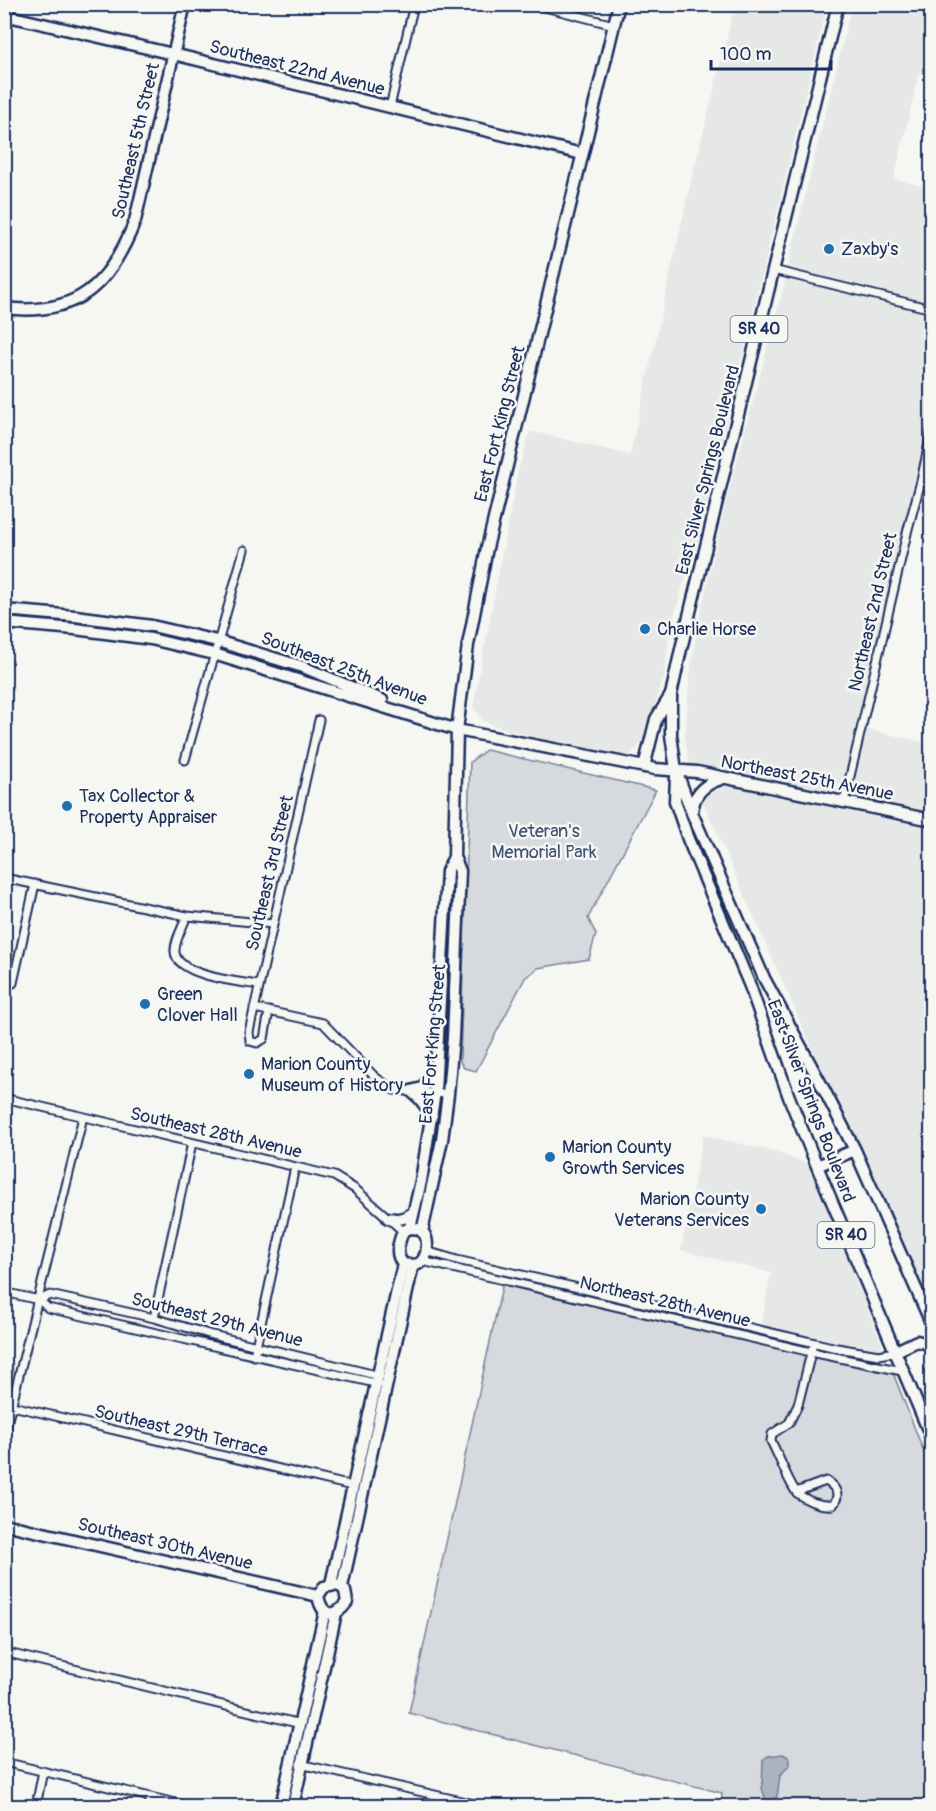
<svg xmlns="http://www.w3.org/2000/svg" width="936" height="1811" font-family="Pangolin,sans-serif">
<rect width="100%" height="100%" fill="#f6f6f2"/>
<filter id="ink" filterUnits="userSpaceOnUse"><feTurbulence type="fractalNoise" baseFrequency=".0167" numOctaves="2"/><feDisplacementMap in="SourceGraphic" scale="12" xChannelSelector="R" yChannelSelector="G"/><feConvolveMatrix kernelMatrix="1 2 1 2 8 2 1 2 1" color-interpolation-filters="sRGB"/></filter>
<g filter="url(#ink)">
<!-- built -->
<path fill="#e6e7e7" d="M852,4L931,5V75L919,73L894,179L931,188V305L787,270Z
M735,5H756L774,10L776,5H827L696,548L681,591L669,635L664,677L644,740L629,756L597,752L510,731L483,721L473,707L518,471L530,431L630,455L688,194Z
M786,278L931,313V404L917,480L903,528L841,797L690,768L685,738L689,681L697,629L725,506Z
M866,729L931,744V816L850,799Z
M725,782L931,825V1314L882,1197L834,1098L701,797L708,788Z
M703,1135L771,1151L810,1164L884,1350L879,1351L838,1344L761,1326L771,1273L681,1250Z"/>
<!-- green -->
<path fill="#d6d9dd" stroke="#78849e" stroke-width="1.5" d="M486,750L656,790L588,918L596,934L589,959L538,968L525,978L476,1071L464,1068L460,1062L470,762Z
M503,1282L893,1373L931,1470V1806H721L722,1793L409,1713Z"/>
<!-- water -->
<path fill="#abb2c0" stroke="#717e99" stroke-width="1.5" d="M783,1754L790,1758V1764L780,1776L777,1797L770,1800L765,1798L762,1788L763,1760L768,1756Z"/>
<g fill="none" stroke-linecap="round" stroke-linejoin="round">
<!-- street casing -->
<g stroke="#1b2f5e" stroke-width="11">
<path id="street" d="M533,4L614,25
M4,9L6,4
M390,107L414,4
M773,270L932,309
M185,760L244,550
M844,802L908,529L921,481L932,429
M4,878L187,916L273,924
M187,916C183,926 174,942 175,952C177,976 240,982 259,985
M13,983L35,884
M254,1008L323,1023L375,1077L394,1090L448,1094
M269,1011L264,1039L257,1043L250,1041L249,1032L319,720
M4,1098L334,1176L355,1189L403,1231
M426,1251L457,1260L837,1348L879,1355L894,1352
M422,1261L811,1352L902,1371
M4,1292L39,1300L48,1308L379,1384
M39,1300L50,1295L154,1318L212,1335L380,1376
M154,1318L192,1143
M254,1356L295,1167
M4,1404L352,1486
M4,1436L83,1117
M796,1492L826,1481C836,1487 841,1495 833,1505C820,1506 807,1501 797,1493C790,1486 777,1452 771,1441L772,1434L789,1423L798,1405L812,1349
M4,1652L301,1724
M4,1762L188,1806
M300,1764L483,1806
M36,1806L43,1771
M149,1806L151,1797"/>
</g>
<!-- secondary casing -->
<g stroke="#1b2f5e" stroke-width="15">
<path id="secondary" d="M4,15L173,54L582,154
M4,308C77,317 110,285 135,221L185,4
M4,610L75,616L152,626L217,641L303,667L382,700
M4,623L75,629L151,639L214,654L457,730L655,769L697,772L932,820
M644,767L656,719L671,695
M692,813C693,794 704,784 721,779
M411,1091L422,1088L435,1071
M411,1091L420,1099L432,1115
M388,1218C398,1220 404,1219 413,1213
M410,1228L421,1181L435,1092L447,871L454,857
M410,1228C412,1228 418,1229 420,1230C431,1236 428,1259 418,1264C413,1266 408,1264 403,1264C394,1253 399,1243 403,1231Z
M422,1232L442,1140L448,1094L453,1038L460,871L454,857L457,730L468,645L487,548L619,4
M4,1524L318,1596
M331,1584L403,1264
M342,1587L335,1585L324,1587L318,1596C322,1617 335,1619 347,1602L345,1591L342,1587L413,1265
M281,1806L325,1611
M293,1806L336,1613"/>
</g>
<!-- primary casing -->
<g stroke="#1b2f5e" stroke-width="15">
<path id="primary" d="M838,4L681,649L671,695V735L676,770L692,813L764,978L821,1084L855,1150L932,1325
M676,776L675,801L688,839L750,986L789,1097L817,1166L932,1439
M817,1166L855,1150
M894,1352L917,1341L932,1345"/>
</g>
<!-- street -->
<use href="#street" stroke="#f6f6f2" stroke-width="7"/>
<!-- secondary -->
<use href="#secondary" stroke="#f6f6f2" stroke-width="10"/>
<!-- primary -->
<use href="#primary" stroke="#f6f6f2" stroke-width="10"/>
</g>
</g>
<!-- markers -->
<g fill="#1f6fb2" stroke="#f6f6f2" stroke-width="2">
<circle cx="829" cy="249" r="6"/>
<circle cx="645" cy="629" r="6"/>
<circle cx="67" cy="806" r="6"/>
<circle cx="145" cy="1004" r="6"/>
<circle cx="249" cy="1074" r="6"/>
<circle cx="550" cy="1157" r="6"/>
<circle cx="761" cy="1209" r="6"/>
</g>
<g text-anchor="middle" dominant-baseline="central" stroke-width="5" stroke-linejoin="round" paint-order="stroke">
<!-- shield labels -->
<g fill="#f6f6f2" stroke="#5d6b8a" stroke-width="1.5">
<rect x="730.5" y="316" width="57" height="26" rx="4.5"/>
<rect x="817.5" y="1222" width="57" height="26" rx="4.5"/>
</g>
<g font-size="16" font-weight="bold" fill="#1b2f5e">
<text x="759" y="329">SR 40</text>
<text x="846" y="1235">SR 40</text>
</g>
<!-- street labels -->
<g font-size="18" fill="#1b2f5e" stroke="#f6f6f2">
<text transform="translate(297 68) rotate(14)">Southeast 22nd Avenue</text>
<text transform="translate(136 141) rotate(-77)">Southeast 5th Street</text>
<text transform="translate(500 424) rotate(-76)">East Fort King Street</text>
<text transform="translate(708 470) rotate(-76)">East Silver Springs Boulevard</text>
<text transform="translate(873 612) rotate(-77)">Northeast 2nd Street</text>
<text transform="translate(344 669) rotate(21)">Southeast 25th Avenue</text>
<text transform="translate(807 778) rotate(11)">Northeast 25th Avenue</text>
<text transform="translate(270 873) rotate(-77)">Southeast 3rd Street</text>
<text transform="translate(433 1044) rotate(-85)">East Fort King Street</text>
<text transform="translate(811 1101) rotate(69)">East Silver Springs Boulevard</text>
<text transform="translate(216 1133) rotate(13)">Southeast 28th Avenue</text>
<text transform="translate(665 1302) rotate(13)">Northeast 28th Avenue</text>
<text transform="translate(217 1320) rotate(14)">Southeast 29th Avenue</text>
<text transform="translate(181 1431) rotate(13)">Southeast 29th Terrace</text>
<text transform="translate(165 1544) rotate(13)">Southeast 30th Avenue</text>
</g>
<!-- poi labels -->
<g font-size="18" fill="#1b2f5e" stroke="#f6f6f2" text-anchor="start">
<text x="841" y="249">Zaxby's</text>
<text x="657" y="629">Charlie Horse</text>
<text x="79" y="796">Tax Collector &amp;<tspan x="79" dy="21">Property Appraiser</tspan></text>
<text x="157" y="994">Green<tspan x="157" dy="21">Clover Hall</tspan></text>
<text x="261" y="1064">Marion County<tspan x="261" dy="21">Museum of History</tspan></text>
<text x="562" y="1147">Marion County<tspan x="562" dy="21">Growth Services</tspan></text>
<text x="749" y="1199" text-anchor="end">Marion County<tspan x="749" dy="21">Veterans Services</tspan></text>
</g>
<!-- park labels -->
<g font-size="18" fill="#405177" stroke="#f6f6f2">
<text x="544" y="831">Veteran's<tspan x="544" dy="21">Memorial Park</tspan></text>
</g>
</g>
<!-- margin -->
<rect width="936" height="1811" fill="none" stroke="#f6f6f2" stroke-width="24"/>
<rect x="12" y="12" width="912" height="1787" fill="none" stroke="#1b2f5e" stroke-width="2" filter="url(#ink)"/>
<!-- scale -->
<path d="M711 60v9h120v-9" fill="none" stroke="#1b2f5e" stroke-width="3"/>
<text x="720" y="60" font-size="18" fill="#1b2f5e" stroke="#f6f6f2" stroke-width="4.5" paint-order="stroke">100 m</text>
</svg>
